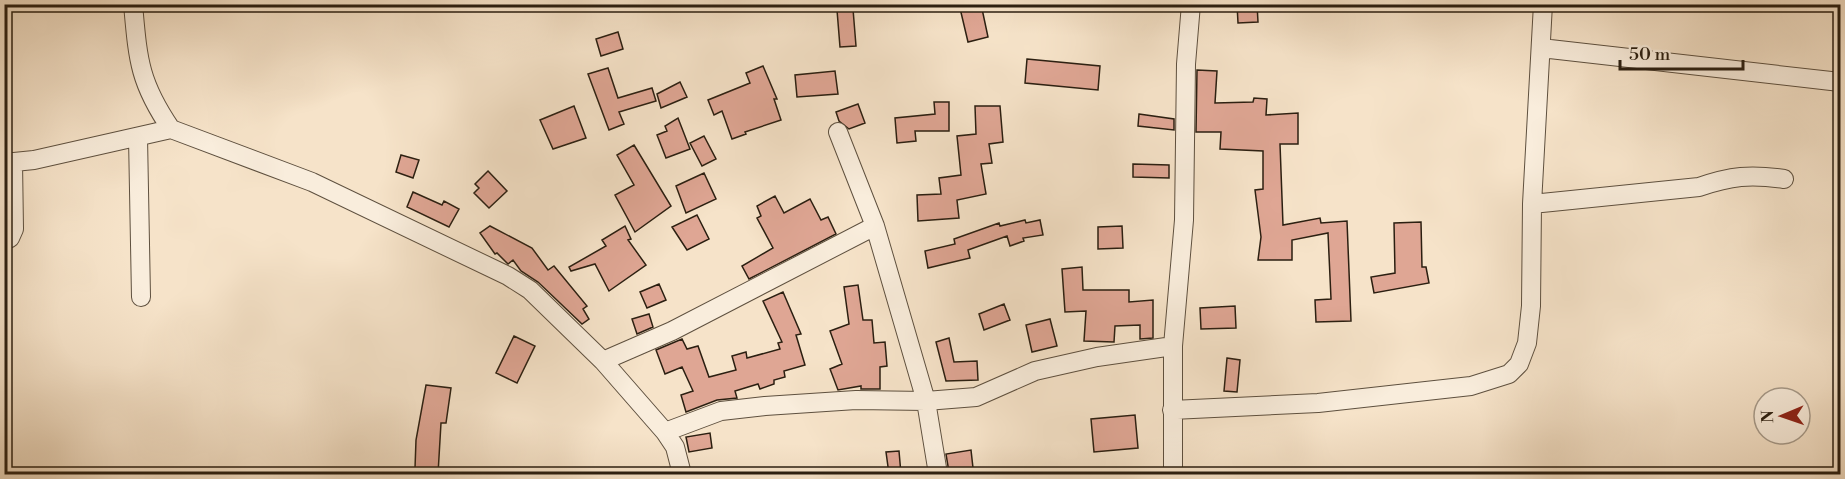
<svg xmlns="http://www.w3.org/2000/svg" width="1845" height="479" font-family="'Libre Bodoni',serif">
<rect width="100%" height="100%" fill="#f6e3c9"/>
<filter id="stains"><feTurbulence type="fractalNoise" baseFrequency=".00333" numOctaves="4"/><feColorMatrix values="0 0 0 0 .2 0 0 0 0 .09 0 0 0 0 .02 0 0 0 .5 -.17"/></filter>
<radialGradient id="worn" r=".72"><stop offset=".6" stop-color="#630" stop-opacity="0"/><stop offset="1" stop-color="#630" stop-opacity=".3"/></radialGradient>
<!-- building -->
<path fill="#dfa694" stroke="#2b1f11" stroke-width="1.5" d="M959,4H981L988,37L968,42Z
M1237,4H1257L1258,22L1238,23Z
M853,9L856,46L840,47L837,10Z
M618,32L623,49L601,56L596,39Z
M1027,59L1100,66L1098,90L1025,83Z
M763,66L777,99H774L781,120L745,132L746,134L732,139L722,111L714,115L708,100L750,83L746,73Z
M608,68L618,98L652,88L656,101L619,112L624,124L609,130L588,74Z
M1197,70L1217,71L1215,103L1253,102L1254,98L1267,99L1266,115L1298,113V144H1280L1283,225L1320,218L1321,223L1347,221L1351,321L1316,322L1315,300L1331,299L1328,233L1292,240V260H1258L1261,237L1255,190L1263,189V151L1220,149L1221,132H1196Z
M835,71L838,94L797,97L795,75Z
M680,82L687,97L661,108L657,94Z
M934,102H949V131H915L916,141L897,143L895,118L935,114Z
M858,104L865,123L849,129L839,121L836,112Z
M574,106L586,138L553,149L540,120Z
M975,106H1000L1003,142L989,144L992,163L981,164L986,194L957,200L959,218L918,221L917,195L941,194L939,178L961,175L957,136L976,134Z
M1139,114L1174,119V130L1138,126Z
M678,118L690,149L666,158L657,135L667,131L665,126Z
M704,136L716,159L702,166L690,143Z
M634,145L671,206L635,232L615,195L634,185L617,155Z
M401,155L419,160L413,178L396,172Z
M1133,164L1169,165V178L1133,177Z
M488,171L507,191L489,208L474,193L479,188L475,184Z
M704,173L716,199L686,213L676,186Z
M413,192L442,205L444,201L459,209L449,227L407,207Z
M775,196L784,213L810,199L821,220L828,217L836,234L749,279L742,266L773,248L757,218L761,216L757,206Z
M697,215L709,239L687,250L672,227Z
M1025,220L1026,223L1040,220L1043,235L1023,238L1024,241L1010,246L1007,236L968,250L970,258L928,268L925,251L955,244L954,239L999,223L1000,226Z
M1421,222L1422,267H1426L1429,283L1374,293L1371,277L1395,273L1394,223Z
M490,226L532,248L548,270L554,266L587,306L583,309L589,319L582,324L538,282L521,271L513,260L508,264L497,253L495,254L480,233Z
M625,226L631,239L628,240L646,265L609,291L595,264L571,271L569,267L606,246L602,240Z
M1122,226L1123,248L1098,249V227Z
M1082,267L1083,290H1129V302L1153,300V338L1140,339V325L1115,326L1114,342L1084,341L1086,311L1065,312L1062,269Z
M659,284L666,300L647,308L640,292Z
M858,285L863,320H872L874,343L885,342L887,366L880,367V389H861V386L838,390L830,369L842,364L830,331L849,324L844,287Z
M783,292L801,334L796,335L805,365L784,371L785,377L774,380V384L760,389L758,384L735,391L737,398L717,400L686,412L681,395L693,391L682,367L665,374L656,350L682,339L687,349L698,346L709,377L736,370L732,356L746,352L747,358L780,349L778,343L782,342L763,301Z
M1004,304L1010,320L984,330L979,314Z
M1235,306L1236,328L1201,329L1200,308Z
M649,314L653,327L637,334L632,319Z
M1050,319L1057,346L1032,352L1026,325Z
M514,336L535,346L517,383L496,373Z
M949,338L954,362L977,361L978,380L946,381L936,342Z
M1227,358L1240,360L1237,392L1224,391Z
M426,385L451,388L446,423H441L438,474H420V468H415L416,440Z
M1135,415L1138,448L1094,452L1091,419Z
M710,433L712,448L689,452L686,437Z
M971,450L973,468L949,472L946,454Z
M899,451L901,474H889L886,452Z"/>
<g fill="none" stroke-linecap="round" stroke-linejoin="round">
<!-- minor casing -->
<g stroke="#5e503f" stroke-width="20">
<path id="minor" d="M133,4C138,60 139,82 171,129
M1541,48L1840,82
M838,132L875,226L926,401L938,474
M138,137L141,297
M4,163L34,160L171,129L312,182L508,276L530,290L603,361L665,432L675,447L682,474
M1532,204L1543,4
M4,241L10,238L14,229L13,162
M603,361L672,331L875,226
M1172,410L1318,403L1471,386L1509,374L1519,364L1527,343L1531,306L1532,204L1699,187C1731,176 1750,174 1784,179
M665,432L721,411L765,406L856,400L926,401L976,397L1035,371L1097,357L1173,346
M1173,474V346L1184,220L1186,64L1191,4"/>
</g>
<!-- minor -->
<use href="#minor" stroke="#f9eddc" stroke-width="18"/>
</g>
<!-- margin -->
<rect width="1845" height="479" fill="none" stroke="#f6e3c9" stroke-width="24"/>
<rect x="6" y="6" width="1833" height="467" fill="none" stroke="#2b1f11" stroke-width="3"/>
<rect x="12" y="12" width="1821" height="455" fill="none" stroke="#2b1f11" stroke-width="1.5"/>
<!-- north arrow -->
<g transform="translate(1782 416) rotate(268)"><circle r="28" fill="#f9eddc" stroke="#a79b8b" stroke-width="1.5"/>
<path d="M0-4.5L10 22L0 15L-10 22Z" fill="#8f2418"/>
<text y="-9" font-size="16" font-weight="bold" text-anchor="middle" fill="#2b1f11">N</text>
</g>
<!-- scale -->
<path d="M1620 60v9h123v-9" fill="none" stroke="#2b1f11" stroke-width="3"/>
<text x="1629" y="60" font-size="18" fill="#2b1f11" stroke="#f9eddc" stroke-width="4.5" paint-order="stroke">50 m</text>
<rect width="100%" height="100%" filter="url(#stains)"/>
<rect width="100%" height="100%" fill="url(#worn)"/>
</svg>
